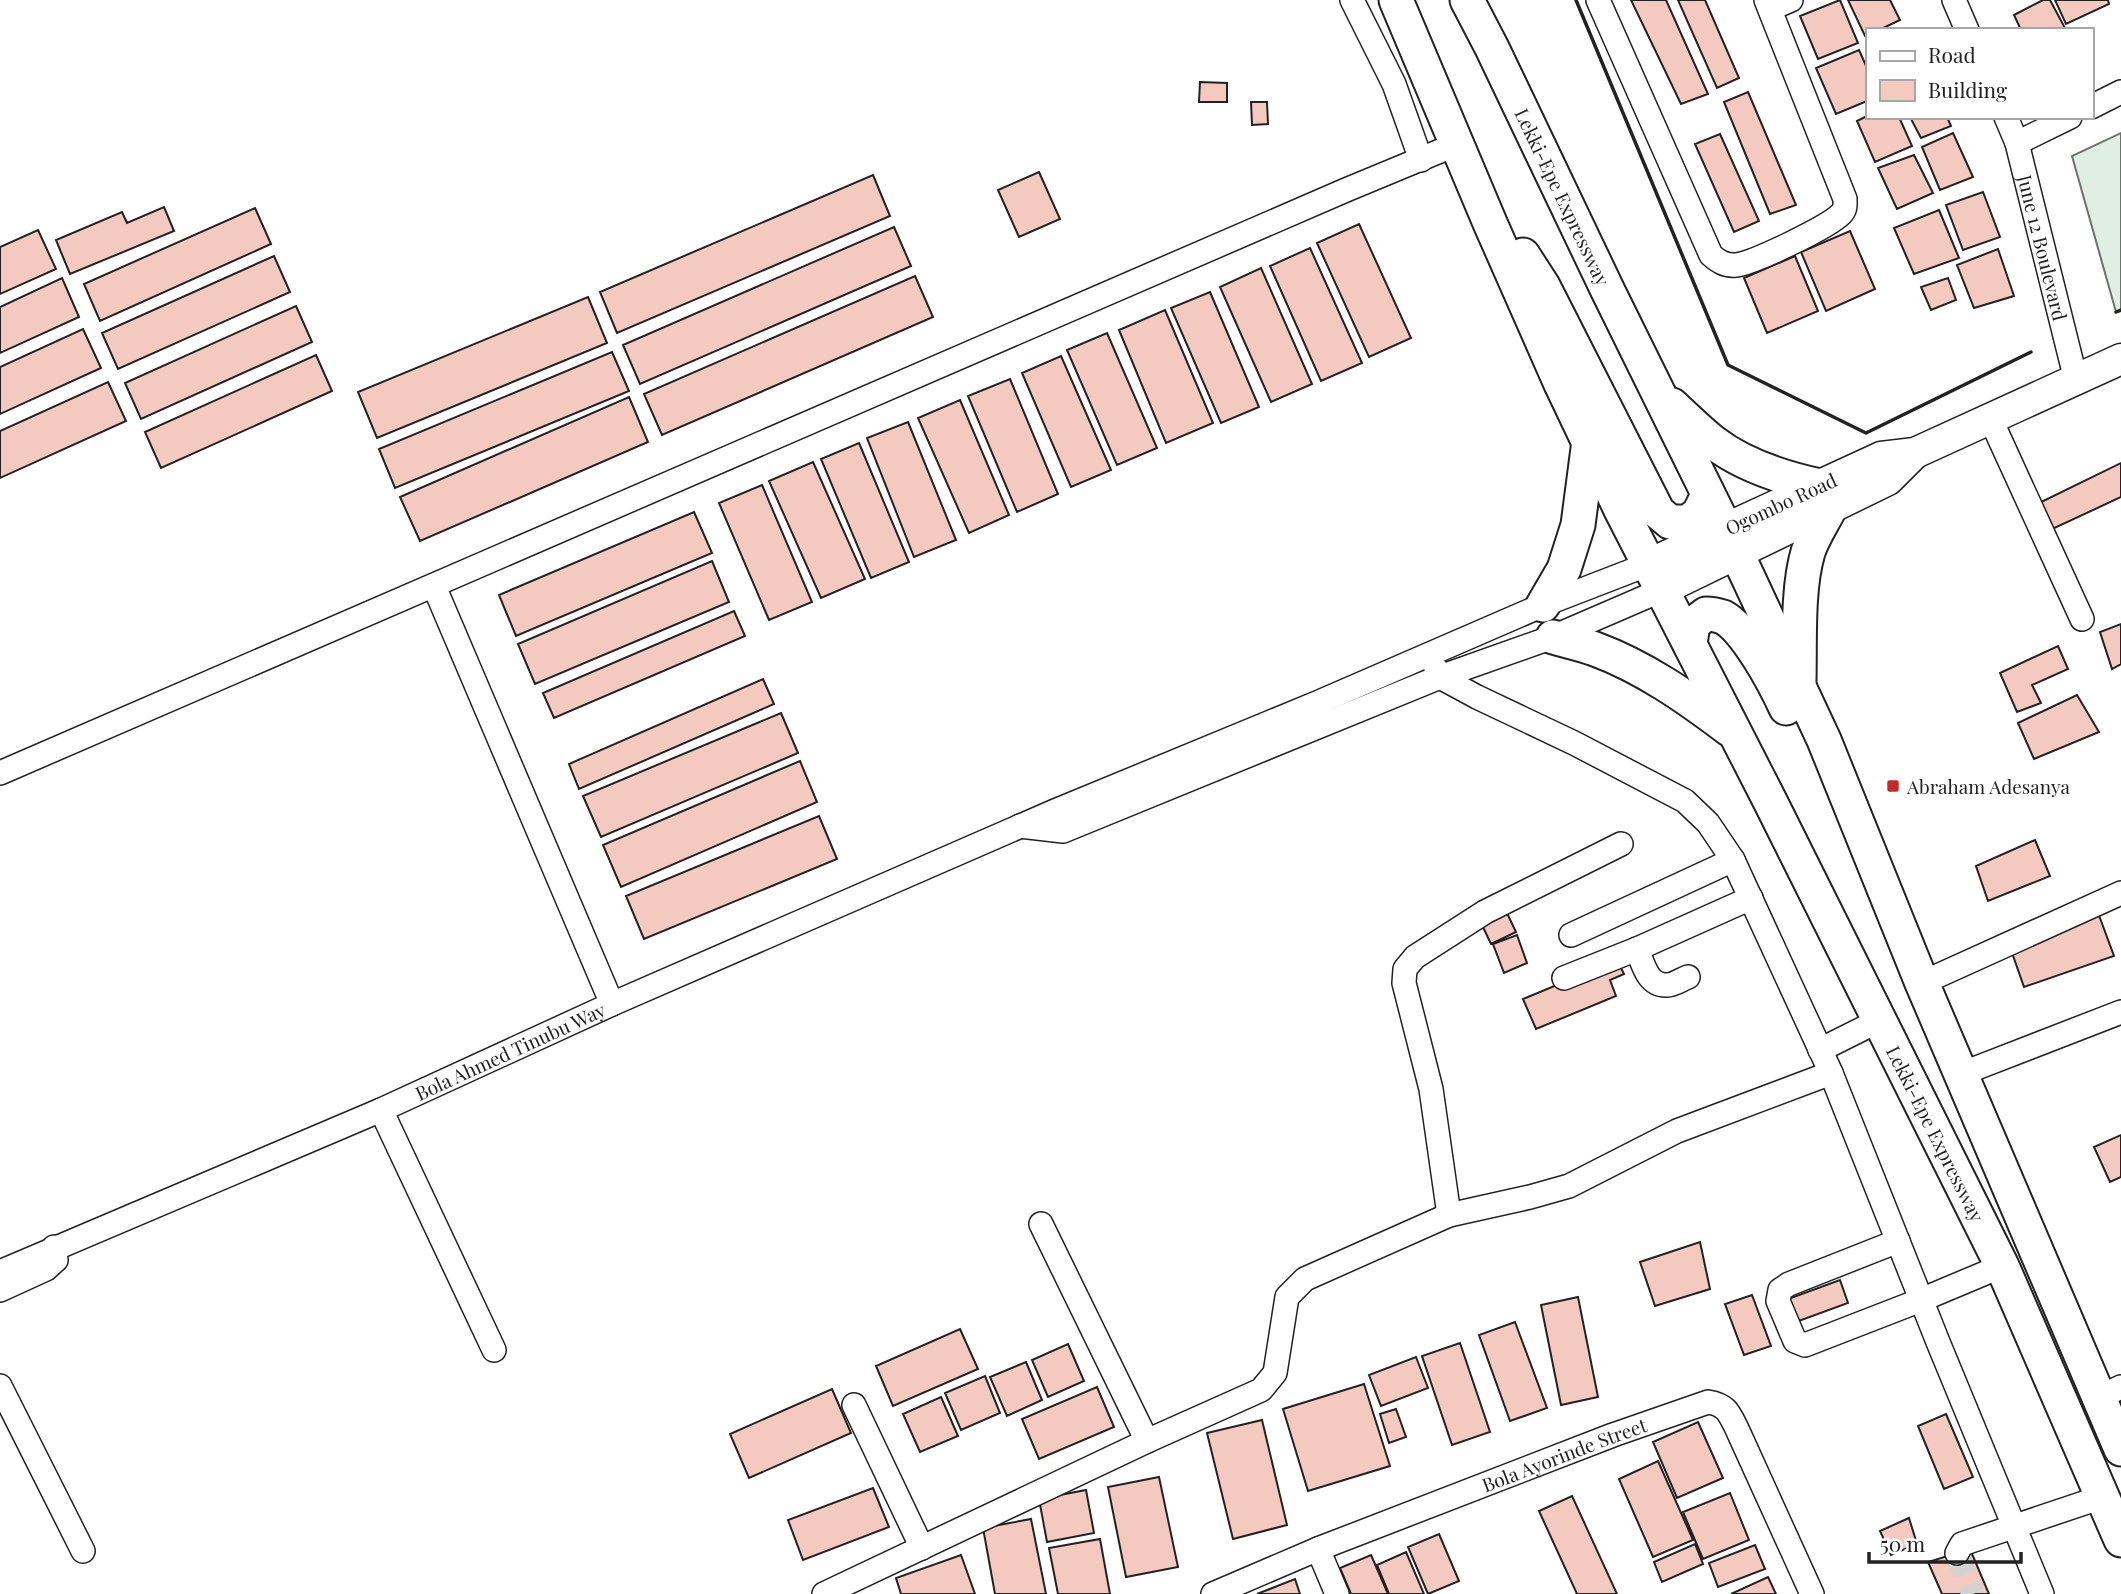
<svg xmlns="http://www.w3.org/2000/svg" width="2121" height="1594" font-family="'Playfair Display',serif">
<rect width="100%" height="100%" fill="#fff"/>
<!-- green -->
<path fill="#e0efe3" stroke="#6f6f6f" stroke-width="2" d="M2121,133V310L2116,312L2072,156Z"/>
<!-- building -->
<path fill="#f3c9c0" stroke="#222" stroke-width="2" d="M1631,0H1666L1708,94L1681,104Z
M1678,0H1705L1739,78L1717,88Z
M1840,0L1858,43L1818,59L1800,16Z
M1848,0H1890L1900,20L1879,30H1867V35L1865,36Z
M2043,0H2050L2066,30H2021L2014,15Z
M2055,0H2108L2109,4L2066,24Z
M1859,50L1867,68V101L1836,114L1816,68Z
M1200,82L1227,83V102H1199Z
M1748,92L1796,205L1770,214L1724,102Z
M1251,102H1267L1268,124L1252,125Z
M1867,116L1899,117L1912,146L1875,162L1857,121Z
M1910,117H1947L1951,126L1921,138Z
M1953,133L1973,177L1940,190L1922,147Z
M1720,134L1759,221L1734,232L1695,144Z
M1914,155L1933,193L1897,209L1878,168Z
M1039,172L1060,219L1019,237L998,190Z
M873,175L890,216L617,333L600,292Z
M1983,192L2000,237L1963,250L1946,205Z
M164,207L174,231L70,274L56,240L122,212L127,223Z
M255,208L271,244L100,321L84,284Z
M1939,210L1959,258L1914,274L1894,228Z
M1359,224L1411,338L1369,357L1317,243Z
M894,227L911,266L640,384L623,345Z
M38,230L56,269L0,294V247Z
M1850,231L1875,289L1826,311L1801,252Z
M1310,248L1362,363L1321,381L1270,266Z
M1998,249L2014,296L1974,308L1957,265Z
M274,256L290,292L118,369L102,333Z
M1795,256L1818,311L1767,333L1744,278Z
M1261,268L1312,384L1271,402L1220,287Z
M915,276L933,317L662,435L644,394Z
M62,278L79,317L0,353V307Z
M1948,278L1956,300L1931,310L1921,287Z
M1210,292L1259,407L1221,423L1171,308Z
M588,297L607,343L377,438L358,392Z
M296,306L312,342L141,419L125,383Z
M1165,310L1213,423L1166,443L1119,330Z
M83,329L101,368L0,414V367Z
M1107,333L1157,448L1117,465L1067,350Z
M612,352L629,391L395,488L379,449Z
M316,355L332,391L161,468L145,432Z
M1061,356L1111,470L1071,487L1022,373Z
M1010,379L1058,494L1017,512L968,396Z
M108,382L126,421L0,478V431Z
M629,397L648,442L420,541L400,497Z
M960,400L1009,515L969,533L918,418Z
M908,422L956,540L914,557L867,438Z
M859,443L909,562L871,578L821,459Z
M813,462L865,579L821,598L769,481Z
M2121,463V497L2048,531L2035,505Z
M762,485L812,602L769,620L719,503Z
M694,512L712,553L516,636L499,595Z
M712,561L729,602L535,684L518,644Z
M734,611L745,636L554,718L543,693Z
M2121,624V664L2112,669L2100,632Z
M2058,646L2068,669L2032,685L2041,703L2017,712L2000,673Z
M763,679L774,704L579,789L569,764Z
M2077,695L2099,732L2034,759L2018,723Z
M781,713L798,753L601,837L583,796Z
M800,761L817,802L621,887L603,845Z
M819,816L837,859L644,939L626,896Z
M2035,840L2050,876L1988,901L1976,866Z
M2097,910L2114,956L2024,987L2010,947Z
M1507,913L1516,932L1491,944L1482,925Z
M1517,935L1527,963L1504,973L1493,944Z
M1617,960L1624,974L1610,980L1616,996L1536,1029L1523,999Z
M2121,1135V1177L2110,1182L2094,1147Z
M1700,1242L1710,1289L1655,1306L1640,1262Z
M1840,1280L1848,1303L1796,1322L1788,1299Z
M1752,1295L1771,1346L1744,1355L1725,1304Z
M1578,1297L1598,1397L1561,1405L1541,1305Z
M1515,1322L1547,1408L1510,1421L1479,1335Z
M960,1329L978,1369L893,1406L876,1366Z
M1460,1343L1490,1432L1452,1445L1422,1356Z
M1068,1344L1084,1381L1048,1397L1032,1360Z
M1416,1357L1428,1388L1381,1406L1369,1375Z
M1026,1362L1042,1400L1007,1416L990,1377Z
M985,1376L1000,1413L961,1430L945,1393Z
M1364,1384L1390,1466L1308,1491L1283,1409Z
M1097,1387L1114,1427L1039,1459L1022,1419Z
M832,1389L851,1433L749,1478L730,1434Z
M941,1397L958,1436L920,1452L903,1414Z
M1396,1409L1406,1437L1389,1443L1380,1414Z
M1946,1414L1973,1477L1944,1489L1918,1426Z
M1262,1420L1287,1525L1233,1539L1207,1433Z
M1698,1422L1723,1478L1677,1498L1653,1442Z
M1658,1461L1693,1540L1653,1557L1619,1479Z
M1159,1477L1178,1567L1126,1577L1108,1487Z
M873,1488L889,1527L803,1560L788,1520Z
M1086,1490L1094,1533L1047,1542L1039,1499Z
M1730,1493L1749,1540L1703,1559L1683,1512Z
M1572,1496L1617,1594H1577L1539,1511Z
M1909,1518L1917,1544L1891,1555L1880,1531Z
M1031,1519L1046,1594H995L983,1528Z
M1439,1534L1459,1581L1428,1594L1408,1547Z
M1100,1539L1110,1594H1058L1049,1548Z
M1695,1544L1703,1564L1662,1582L1654,1562Z
M1755,1545L1765,1569L1718,1587L1709,1563Z
M1970,1549L1989,1594H1942L1928,1562Z
M1406,1552L1424,1594H1389L1377,1565Z
M961,1555L975,1594H901L896,1578Z
M1371,1555L1388,1594H1351L1340,1568Z
M1768,1577L1776,1594H1731Z
M1295,1579L1300,1594H1257Z"/>
<g fill="none" stroke-linecap="round" stroke-linejoin="round">
<!-- minor-tunnel -->
<path stroke="#d3d3d3" stroke-width="23" stroke-dasharray="23 11" stroke-linecap="butt" d="M1957,1553L1973,1594"/>
<!-- minor casing -->
<g stroke="#222" stroke-width="26">
<g id="minor">
<path d="M1352,0L1394,84L1421,160"/>
<path d="M1598,0L1711,255C1718,261 1725,266 1736,265C1754,263 1828,227 1841,214C1846,209 1845,205 1845,199L1766,0"/>
<path d="M1954,0L1967,30"/>
<path d="M1770,9L1791,0"/>
<path d="M2091,107L2121,92"/>
<path id="s1" d="M2006,117L2017,143L2076,380"/>
<path d="M2017,143L2070,117"/>
<path d="M1991,420L2082,619"/>
<path d="M434,586L612,1004"/>
<path d="M1436,669L1440,677L1477,697L1574,743L1685,801L1708,823L1733,860L1571,935"/>
<path d="M0,773L1346,190L1457,144"/>
<path d="M1020,826L1063,831L1440,677L1553,637L1662,590"/>
<path d="M1733,860L1831,1073L1938,1342L2042,1594"/>
<path d="M1637,949C1643,963 1647,986 1667,985C1674,985 1682,979 1688,977"/>
<path d="M1564,978L1637,949L1751,898"/>
<path d="M1922,983L2121,893"/>
<path d="M1820,1050L1880,1020"/>
<path d="M1961,1074L2121,1012"/>
<path d="M381,1110L494,1350"/>
<path d="M1449,1215L1431,1089L1404,983L1405,969L1415,957L1485,912L1621,844"/>
<path d="M1041,1224L1147,1441"/>
<path d="M1898,1241L1789,1284L1780,1290L1778,1301L1795,1341L1805,1345L1921,1300L2002,1266"/>
<path id="s2" d="M0,1272L381,1110L612,1004L1055,811L1317,703L1543,605L1649,564"/>
<path d="M0,1290L46,1269L56,1260L54,1247"/>
<path d="M0,1386L83,1551"/>
<path d="M2100,1397L2121,1387"/>
<path d="M854,1405L922,1548"/>
<path d="M1318,1549L1337,1594"/>
<path d="M1957,1553L1962,1544L2102,1497"/>
<path d="M824,1594L1147,1441L1261,1390L1275,1373L1287,1297L1305,1279L1449,1215L1530,1197L1569,1186L1677,1131L1831,1073"/>
<path id="s3" d="M1213,1594L1318,1549L1613,1435L1708,1402C1727,1405 1729,1413 1737,1429L1812,1594"/>
</g>
</g>
<!-- major casing -->
<g stroke="#222" stroke-width="33">
<g id="major">
<path id="s4" d="M1649,564L1881,457L1915,453L2121,359"/>
<path d="M1662,590L1888,480L1915,453"/>
</g>
</g>
<!-- highway casing -->
<g stroke="#222" stroke-width="37">
<g id="highway">
<path id="s5" d="M1396,0L1490,223L1561,384L1621,510L1771,803L2002,1266L2121,1540"/>
<path id="s6" d="M1467,0L1492,48L1608,291L1726,530L1824,740L1922,983L2121,1449"/>
<path d="M1523,255L1543,286L1658,512L1670,522H1688L1699,513L1708,495"/>
<path d="M1672,405C1686,418 1699,431 1713,442C1744,466 1783,478 1820,486"/>
<path d="M1543,605L1564,569L1578,525L1589,441"/>
<path d="M1553,637C1567,641 1581,644 1595,649C1644,667 1688,698 1729,729"/>
<path d="M1690,644L1693,624L1706,614C1712,614 1717,615 1723,617C1746,629 1775,684 1786,708"/>
<path d="M1799,681C1800,642 1797,589 1808,552C1813,537 1823,522 1830,508"/>
</g>
</g>
<!-- minor -->
<use href="#minor" stroke="#fff" stroke-width="23"/>
<!-- major -->
<use href="#major" stroke="#fff" stroke-width="30"/>
<!-- highway -->
<use href="#highway" stroke="#fff" stroke-width="33"/>
<!-- wall -->
<path stroke="#222" stroke-width="3.5" d="M1576,0L1728,365L1866,433L2031,352
M2116,312L2121,310"/>
</g>
<!-- markers -->
<rect fill="#c62828" stroke="#fff" stroke-width="2.5" x="1886" y="779" width="14" height="14" rx="3.5"/>
<g text-anchor="middle" dominant-baseline="central" stroke-width="5" stroke-linejoin="round" paint-order="stroke">
<!-- street labels -->
<g font-size="19" fill="#222" stroke="#fff">
<text stroke="none"><textPath href="#s6" startOffset="219">Lekki-Epe Expressway</textPath></text>
<text stroke="none"><textPath href="#s1" startOffset="136">June 12 Boulevard</textPath></text>
<text stroke="none"><textPath href="#s4" startOffset="145">Ogombo Road</textPath></text>
<text stroke="none"><textPath href="#s2" startOffset="556">Bola Ahmed Tinubu Way</textPath></text>
<text stroke="none"><textPath href="#s5" startOffset="1256">Lekki-Epe Expressway</textPath></text>
<text stroke="none"><textPath href="#s3" startOffset="378">Bola Ayorinde Street</textPath></text>
</g>
<!-- poi labels -->
<g font-size="19" fill="#222" stroke="#fff" text-anchor="start">
<text x="1907" y="786">Abraham Adesanya</text>
</g>
</g>
<!-- legend -->
<rect x="1866" y="28" width="228" height="91" fill="#ffffff" stroke="#a7a7a7" stroke-width="2"/>
<rect x="1880" y="51" width="35" height="10" fill="#ffffff" stroke="#a7a7a7" stroke-width="2"/>
<text x="1928" y="63" font-size="21" fill="#222222">Road</text>
<rect x="1880" y="80" width="35" height="21" fill="#f3c9c0" stroke="#a7a7a7" stroke-width="2"/>
<text x="1928" y="98" font-size="21" fill="#222222">Building</text>
<!-- scale -->
<path d="M1869 1552v10h152v-10" fill="none" stroke="#222222" stroke-width="3.5"/>
<text x="1880" y="1552" font-size="21" fill="#222222" stroke="#ffffff" stroke-width="5" paint-order="stroke">50 m</text>
</svg>
